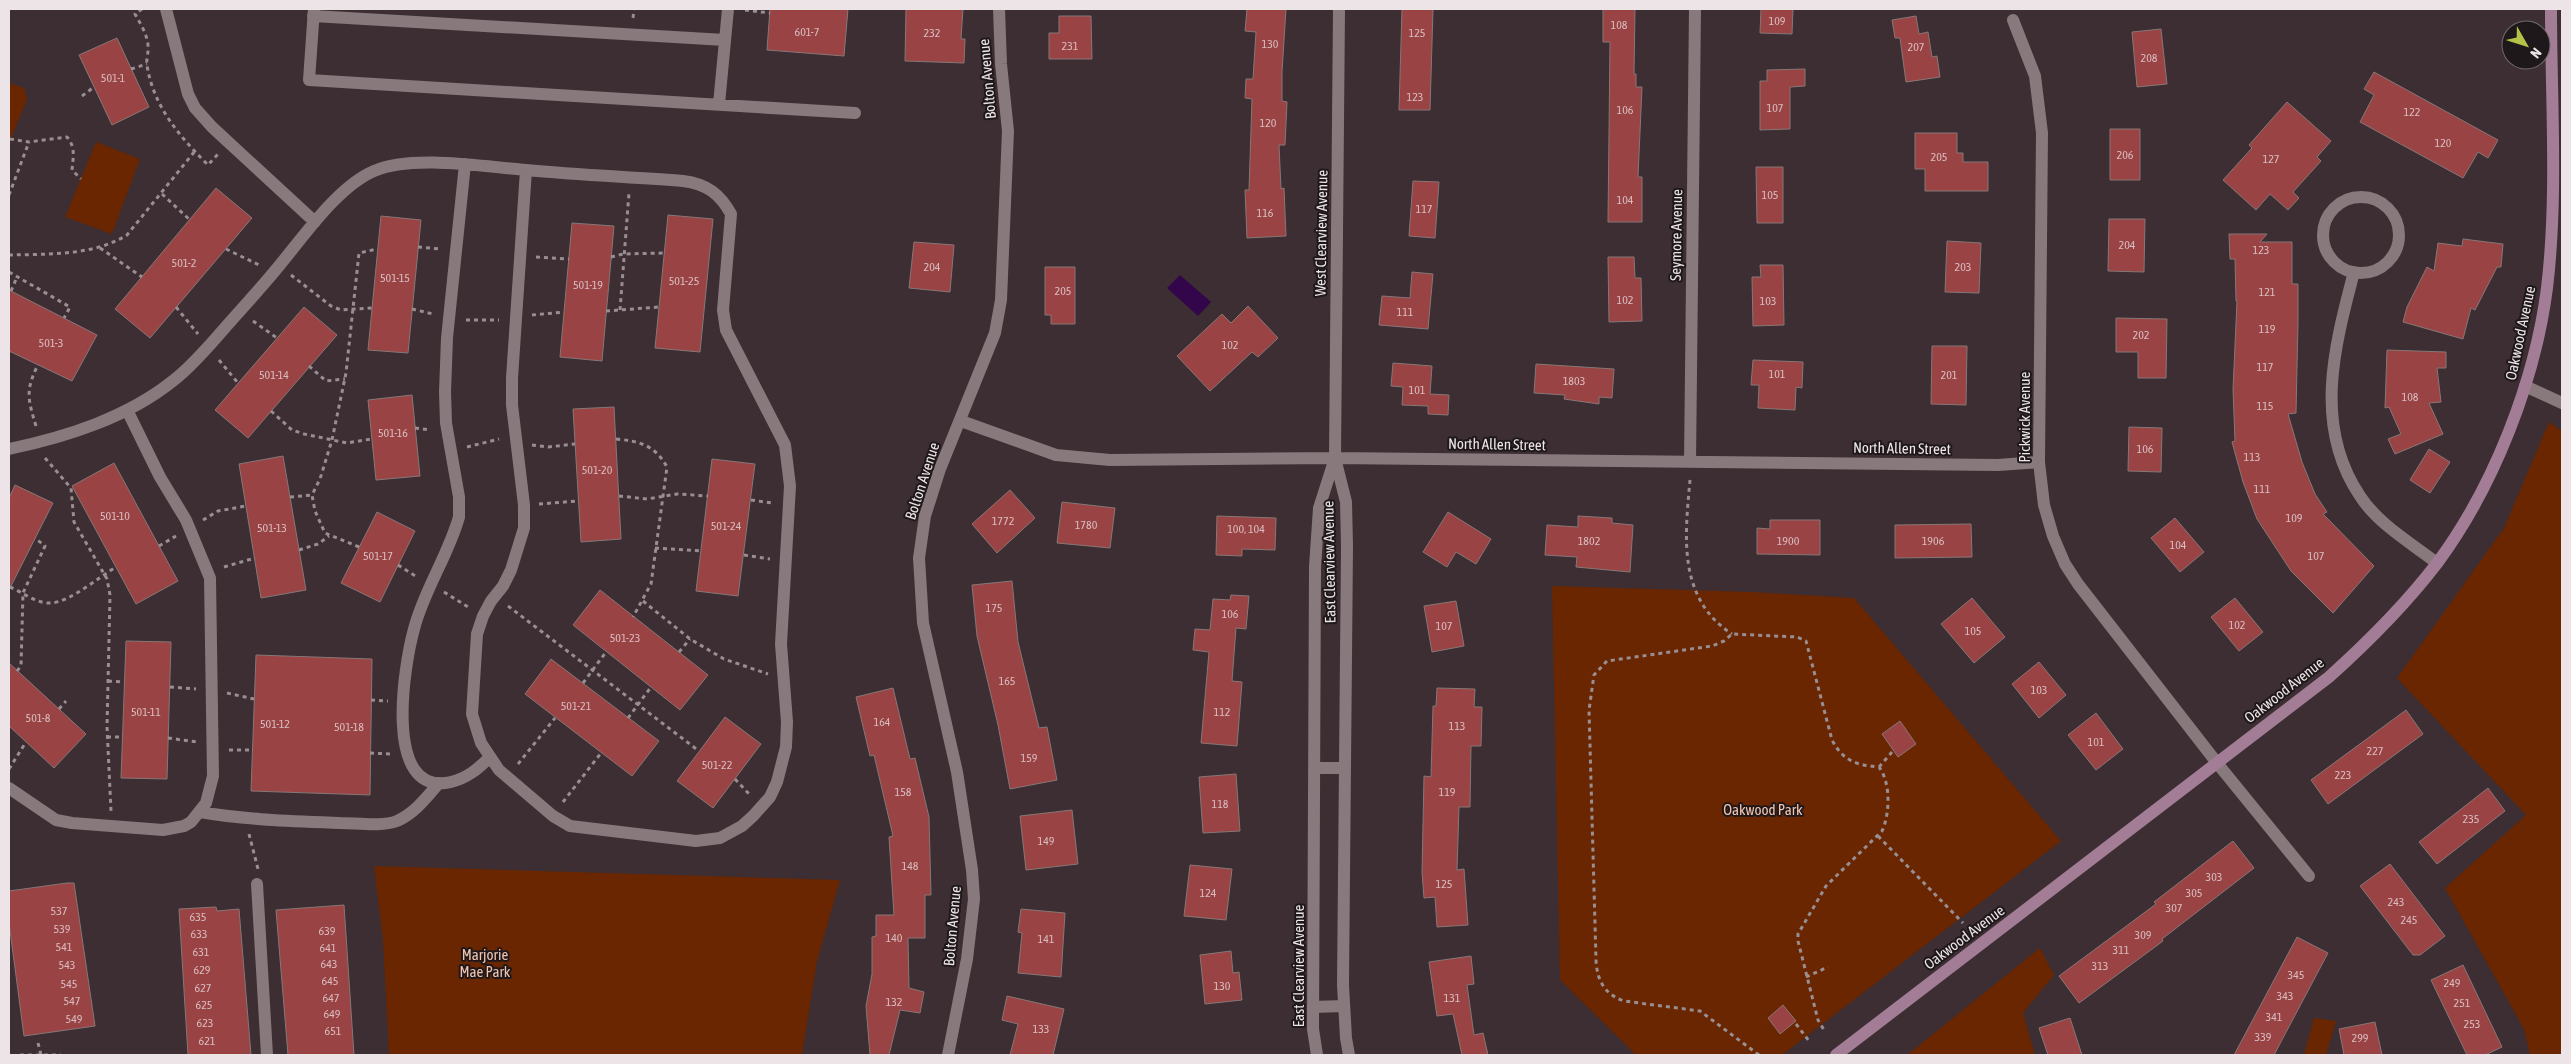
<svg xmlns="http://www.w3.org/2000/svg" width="2571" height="1064" font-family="'Asap Condensed',sans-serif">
<rect width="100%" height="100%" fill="#3c2e33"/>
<!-- green -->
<path fill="#692600" d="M9,83L24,88L27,99L9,143Z
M96,142L140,159L112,234L65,217Z
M2549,422L2562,431V1055H2530L2524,1029L2445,888L2526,815L2397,678L2504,528Z
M1552,586L1752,592L1854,598L2061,841L1782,1055H1636L1560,980Z
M374,866L840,880L817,961L802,1055H389L383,940Z
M2040,948L2054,975L2023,1013L2035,1055H1907Z
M2314,1018L2336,1021L2326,1055H2304Z"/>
<!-- water -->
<path fill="#33054a" d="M1180,275L1211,302L1198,316L1167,288Z"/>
<!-- building -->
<path fill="#9a4345" stroke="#877776" d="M770,9H848L844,56L767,50Z
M906,9H963L961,39H965L964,63L905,61Z
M1247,9H1286L1282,72V101L1287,102L1285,145H1279L1281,189L1284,188L1286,236L1247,238L1245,190H1249L1252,99L1245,98L1246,79H1253L1256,32L1245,31Z
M1402,9H1433L1430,110H1399Z
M1603,9H1635L1634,74H1636V87H1642L1638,177H1642V222H1608L1610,42H1603Z
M1761,9H1793L1792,34L1760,33Z
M1059,16H1091L1092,59H1049V33H1059Z
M1916,16L1919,34L1928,32L1932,57L1937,56L1940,77L1906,82L1900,38H1895L1892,20Z
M2161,29L2167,84L2137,87L2132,32Z
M117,38L149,107L112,125L79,55Z
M1805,69V86L1790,87V129L1760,130V81H1767V70Z
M2374,72L2498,140L2488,158L2478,152L2463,178L2360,122L2374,95L2364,89Z
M2287,102L2331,141L2317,157L2321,161L2293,192L2299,198L2288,210L2270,194L2256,210L2223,180L2252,148L2249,145Z
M2110,129H2140V180H2110Z
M1915,133H1957V153H1963V162H1988V191H1925V169H1915Z
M1756,167H1783V223H1757Z
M1413,181L1439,182L1435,238L1409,236Z
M216,188L252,218L150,338L115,309Z
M668,215L713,219L700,352L655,348Z
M381,216L421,220L408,353L368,350Z
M2109,219H2145L2144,272L2108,271Z
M572,223L614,226L602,361L560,357Z
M2229,234H2267L2260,242H2292V284H2298V322L2296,413L2288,414L2302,462L2315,494L2327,512L2323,514L2374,566L2333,613L2291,571L2257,519L2243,482L2232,442L2235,441L2233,389L2237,301H2236L2235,259H2230Z
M2463,239L2503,244L2501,267H2497L2475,310L2471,308L2463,339L2403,322L2407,307L2427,267L2434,271L2438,243L2462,246Z
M1947,241L1981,243L1979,293L1945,292Z
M914,242L954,245L950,292L909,288Z
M1608,257H1634L1635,278H1641L1642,321L1609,322Z
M1760,265H1783L1784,325L1753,326L1752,277H1761Z
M1045,267H1075V324H1051V315H1045Z
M1412,272L1433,274L1428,329L1379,325L1382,296L1410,298Z
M9,290L97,335L72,381L9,351Z
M1248,306L1278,338L1258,357L1252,352L1210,391L1177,356L1222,314L1231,323Z
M304,307L337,335L248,438L215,410Z
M2116,318L2167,319L2166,378H2138V352H2116Z
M1932,346H1967L1966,405L1931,404Z
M2387,350L2446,352V368H2437L2441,402L2429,403L2443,434L2395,454L2388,439L2401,434L2389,407L2385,408Z
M1753,360L1803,362L1802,388L1796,387L1795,410L1758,408L1759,385H1751Z
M1393,363L1432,366L1430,394L1449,395L1448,415L1428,414V406L1402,405L1403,387L1391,386Z
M1536,364L1614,369L1612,398L1599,397V404L1564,399L1565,395L1534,393Z
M412,395L420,476L376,480L368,400Z
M614,407L621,539L581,542L573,409Z
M2129,427L2162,428L2161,472L2128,471Z
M2429,449L2450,462L2430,493L2410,480Z
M283,456L306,590L261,598L239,464Z
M712,459L755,464L738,596L696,591Z
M114,463L178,581L136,604L72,486Z
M15,485L53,503L9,590V498Z
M1010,490L1035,518L997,553L972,524Z
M1062,502L1115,508L1110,548L1057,543Z
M377,512L415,531L380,602L341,583Z
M1448,512L1491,539L1476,564L1456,552L1447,567L1423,552Z
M1217,516L1276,518L1275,550L1242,549V556L1216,555Z
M1578,516L1612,518V523L1633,525L1630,572L1576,567L1577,557L1545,555L1547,525L1578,527Z
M2175,518L2204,552L2180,572L2151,538Z
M1770,520H1820V555L1757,554V528L1770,529Z
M1971,524L1972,557L1895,558V525Z
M1012,581L1018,642L1039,728L1047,727L1057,780L1010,789L998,725L977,636L972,585Z
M600,590L708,675L680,710L573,625Z
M1231,595L1249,596L1246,629L1236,628L1232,681L1242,682L1237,746L1201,743L1209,652L1193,650L1195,629L1210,630L1213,599L1230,600Z
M1972,598L2005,637L1974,663L1941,624Z
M2235,598L2263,632L2239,651L2211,617Z
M1456,601L1464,646L1432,652L1424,606Z
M126,641L171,642L167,779L121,778Z
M256,655L372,659L370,795L251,791Z
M551,659L659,741L632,776L525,694Z
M2039,662L2066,695L2039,718L2012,684Z
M9,663L86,734L54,768L9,726Z
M893,688L910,759L915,758L929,817L931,895H925V938H908L909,988L924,992L920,1013L900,1010L889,1055H870L866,1006L872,974V937L876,936V915H894L889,837L893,836L874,755L870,756L856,697Z
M1437,688L1475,689L1474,707H1482L1481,746H1471L1470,807H1459L1457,870L1464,869L1468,925L1437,927L1435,897L1424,898L1422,872L1424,776L1431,777L1433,706H1436Z
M2406,710L2423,734L2328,804L2311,780Z
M2096,713L2123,749L2096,770L2068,735Z
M725,717L761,744L713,808L677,781Z
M1900,721L1916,744L1898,757L1882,734Z
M1236,774L1240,831L1203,833L1199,777Z
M2488,788L2505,811L2437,864L2419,842Z
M1072,810L1078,864L1026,870L1020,816Z
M2233,841L2254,868L2162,939L2163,941L2079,1003L2059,976L2156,904L2154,902Z
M2390,864L2445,936L2420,955H2413L2360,886Z
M1190,865L1232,869L1226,920L1184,916Z
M67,883H74L95,1026L24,1036L9,923V891Z
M344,905L354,1055H288L276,910Z
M216,907L217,911L239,909L251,1055H188L179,909Z
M1021,909L1065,913L1061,977L1018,973L1022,933L1018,932Z
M2297,937L2328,953L2274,1055H2234Z
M1231,951L1233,973L1239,972L1242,1000L1205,1004L1200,955Z
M1471,956L1474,984L1467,985L1474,1035L1483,1033L1488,1055H1462L1453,1014L1437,1016L1429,962Z
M2463,965L2502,1047L2485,1055H2467L2431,980Z
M1007,996L1064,1009L1053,1055H1010L1018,1024L1002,1020Z
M1783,1005L1796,1021L1780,1034L1768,1018Z
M2070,1018L2082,1055H2048L2039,1028Z
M2375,1022L2382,1055H2344L2339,1029Z"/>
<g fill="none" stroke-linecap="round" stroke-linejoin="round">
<!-- path -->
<path stroke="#998e91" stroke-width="3" stroke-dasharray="4 4" stroke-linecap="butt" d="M142,9L135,14C140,23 147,34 148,45C149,52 146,58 147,65C153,106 180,137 208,165L218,154
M745,10L770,13
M633,18L634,9
M131,69L147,64
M82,96L94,87
M10,139L29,142L67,137C76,147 73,158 72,170L81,179
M162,194L190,220
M9,195L29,142
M418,247L441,249
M100,248L142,277
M226,249L259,265
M9,255C48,254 93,256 127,235L195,151
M536,257L569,259
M611,257L623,254L664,253
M9,272L70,307L64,318
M291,275L331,306L341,310L372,308
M11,291L17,277
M176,307L198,334
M412,309L433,314
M620,310L629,193
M606,311L659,307
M532,315L564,312
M466,320H499
M253,321L277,338
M219,360L238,383
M309,366L326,381L345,379
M271,411L292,430L304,434L347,443L371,439
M36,426C28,400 25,390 38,365
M415,428L430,430
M616,439C639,441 655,445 667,467L651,584L633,617
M532,445L548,447L575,444
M467,447L499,439
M45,458L71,488L74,522L107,579L110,595L107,727L111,811
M1690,480C1685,536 1677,598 1732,634
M619,496L647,499L677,494L708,496
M290,497L312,495
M751,500L772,503
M539,504L578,501
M203,520L218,511L246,506
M159,546L176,536
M359,547L325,533L315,511L312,495L320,479L332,440L346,373L359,253L377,249
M655,548L701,551
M299,550L318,544L329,536
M744,555L770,559
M398,565L417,577
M224,567L255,558
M10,587C22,592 37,604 51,603C70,602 99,577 116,567
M444,592L468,607
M643,601L690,639L724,659L768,674
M508,606L699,751
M679,652L690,639
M17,671L21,666L23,593L45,546L35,538
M108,681L124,682
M583,683L606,652
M170,687L196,689
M227,693L254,699
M371,700L388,701
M59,709L66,701
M628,718L651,687
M107,737H122
M168,738L197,742
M229,750H252
M370,753L390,754
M518,764L555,718
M1879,767L1892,752
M9,769L26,742
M735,779L750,795
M563,802L601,753
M249,834L258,869
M1878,836L1963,923
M1806,977L1828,967
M1796,1024L1809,1041
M38,1043L41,1055
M20,1055H61
M1759,1055L1700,1011L1624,1001C1604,994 1597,980 1596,960L1589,710L1594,675L1607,661L1712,646L1724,641L1732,634L1797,637L1806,641L1832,740C1843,761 1856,765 1879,767C1891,783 1890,814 1882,831L1826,886L1798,934V941L1818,1020L1824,1030"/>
<!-- lane -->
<path stroke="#88797d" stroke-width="12" d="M166,9L188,94L195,108L212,127L315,222
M314,9L309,80L855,113
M313,16L725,40
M719,104L728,9
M465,164L447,338L445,392L446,423L459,497V517C448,556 424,590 414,629C404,665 382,798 451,782C467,778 478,769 489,758
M2525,386L2562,403
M9,449C66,437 127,418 174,380C192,366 208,347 223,330C243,307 264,285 283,261C307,232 339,186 374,171C412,154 486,167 526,170C579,175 631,177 683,181C707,184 720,194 731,214L723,310L726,330L785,445L790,486L781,644L787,722L786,747L777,782L770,797L753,816L742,826L720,838L696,841L570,826L553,816L499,770L481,743L472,714L477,634L483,616L491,601L503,586L511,570L524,528V505L512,405V378L526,170
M2217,763L2309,876
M1315,768H1345
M9,788L56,820L72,823L163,830L184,826L191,822L206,803L213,776L210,578L186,520L160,477L127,410
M200,812C246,820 293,821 340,823C357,823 381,827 397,821C415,813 427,797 439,783
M257,884L267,1055
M1313,1007L1344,1006"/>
<!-- street -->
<path stroke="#88797d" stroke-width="12" d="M1339,9L1335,458L1346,502L1347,546L1343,985L1346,1038L1349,1055
M2013,20L2035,76L2042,133L2039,462L2044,505L2053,536L2065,564L2078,584L2217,763
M2323 235a38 38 0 1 1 76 0a38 38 0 1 1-76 0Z
M2354,272C2334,348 2313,426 2360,496C2378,524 2411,543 2437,563
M961,421L1056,455L1110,460L1335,458L1998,465L2039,462
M1690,462L1695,9
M948,1055L967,959L974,899L972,870L957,772L923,623L919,558L925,516L940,469L995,333L1001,300L1008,131L1001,64L999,9
M1317,1055L1313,1029L1315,567L1319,508L1335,458"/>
<!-- secondary -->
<path stroke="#a37d96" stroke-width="12" d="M1836,1055L2329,677C2368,642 2406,604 2438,562C2494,486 2535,381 2547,288C2558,196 2551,101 2551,9"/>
</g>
<g text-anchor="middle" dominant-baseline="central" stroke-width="4" stroke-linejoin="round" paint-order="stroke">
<!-- number labels -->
<g font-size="12" fill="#d8bcbe">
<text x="1777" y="21">109</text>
<text x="1619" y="25">108</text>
<text x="807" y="32">601-7</text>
<text x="932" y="33">232</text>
<text x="1417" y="33">125</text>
<text x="1270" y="44">130</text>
<text x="1070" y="46">231</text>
<text x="1916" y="47">207</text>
<text x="2149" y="58">208</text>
<text x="113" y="78">501-1</text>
<text x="1415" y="97">123</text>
<text x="1775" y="108">107</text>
<text x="1625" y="110">106</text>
<text x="2412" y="112">122</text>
<text x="1268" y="123">120</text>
<text x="2443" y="143">120</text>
<text x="2125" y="155">206</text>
<text x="1939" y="157">205</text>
<text x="2271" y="159">127</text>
<text x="1770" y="195">105</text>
<text x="1625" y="200">104</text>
<text x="1424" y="209">117</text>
<text x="1265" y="213">116</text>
<text x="2127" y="245">204</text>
<text x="2261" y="250">123</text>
<text x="184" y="263">501-2</text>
<text x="932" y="267">204</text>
<text x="1963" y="267">203</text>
<text x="395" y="278">501-15</text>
<text x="684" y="281">501-25</text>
<text x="588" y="285">501-19</text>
<text x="1063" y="291">205</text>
<text x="2267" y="292">121</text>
<text x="1625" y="300">102</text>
<text x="1768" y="301">103</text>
<text x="1405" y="312">111</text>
<text x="2267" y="329">119</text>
<text x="2141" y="335">202</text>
<text x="51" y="343">501-3</text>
<text x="1230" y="345">102</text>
<text x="2265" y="367">117</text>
<text x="1777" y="374">101</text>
<text x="274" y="375">501-14</text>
<text x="1949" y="375">201</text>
<text x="1574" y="381">1803</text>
<text x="1417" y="390">101</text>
<text x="2410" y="397">108</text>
<text x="2265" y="406">115</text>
<text x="393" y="433">501-16</text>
<text x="2145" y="449">106</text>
<text x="2252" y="457">113</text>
<text x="597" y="470">501-20</text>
<text x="2262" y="489">111</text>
<text x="115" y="516">501-10</text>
<text x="2294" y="518">109</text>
<text x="1003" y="521">1772</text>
<text x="1086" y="525">1780</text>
<text x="726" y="526">501-24</text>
<text x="272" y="528">501-13</text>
<text x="1246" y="529">100, 104</text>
<text x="1589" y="541">1802</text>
<text x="1788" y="541">1900</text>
<text x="1933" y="541">1906</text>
<text x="2178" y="545">104</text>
<text x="378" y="556">501-17</text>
<text x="2316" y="556">107</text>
<text x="994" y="608">175</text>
<text x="1230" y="614">106</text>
<text x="2237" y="625">102</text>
<text x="1444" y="626">107</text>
<text x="1973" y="631">105</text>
<text x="625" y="638">501-23</text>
<text x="1007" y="681">165</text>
<text x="2039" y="690">103</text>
<text x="576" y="706">501-21</text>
<text x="146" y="712">501-11</text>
<text x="1222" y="712">112</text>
<text x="38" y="718">501-8</text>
<text x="882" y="722">164</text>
<text x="275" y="724">501-12</text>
<text x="1457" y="726">113</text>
<text x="349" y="727">501-18</text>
<text x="2096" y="742">101</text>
<text x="2375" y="751">227</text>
<text x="1029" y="758">159</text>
<text x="717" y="765">501-22</text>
<text x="2343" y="775">223</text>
<text x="903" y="792">158</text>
<text x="1447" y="792">119</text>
<text x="1220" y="804">118</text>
<text x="2471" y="819">235</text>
<text x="1046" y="841">149</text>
<text x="910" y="866">148</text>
<text x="2214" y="877">303</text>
<text x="1444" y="884">125</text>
<text x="1208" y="893">124</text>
<text x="2194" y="893">305</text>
<text x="2396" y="902">243</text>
<text x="2174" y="908">307</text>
<text x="59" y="911">537</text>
<text x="198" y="917">635</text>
<text x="2409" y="920">245</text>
<text x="62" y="929">539</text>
<text x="327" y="931">639</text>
<text x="199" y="934">633</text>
<text x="2143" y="935">309</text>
<text x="894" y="938">140</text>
<text x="1046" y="939">141</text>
<text x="64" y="947">541</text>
<text x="328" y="948">641</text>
<text x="2121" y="950">311</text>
<text x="201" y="952">631</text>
<text x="329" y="964">643</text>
<text x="67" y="965">543</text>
<text x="2100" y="966">313</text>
<text x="202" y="970">629</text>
<text x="2296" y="975">345</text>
<text x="330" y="981">645</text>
<text x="2452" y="983">249</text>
<text x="69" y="984">545</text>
<text x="1222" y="986">130</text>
<text x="203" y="988">627</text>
<text x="2285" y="996">343</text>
<text x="331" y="998">647</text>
<text x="1452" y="998">131</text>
<text x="72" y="1001">547</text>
<text x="894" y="1002">132</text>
<text x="2462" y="1003">251</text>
<text x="204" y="1005">625</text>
<text x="332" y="1014">649</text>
<text x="2274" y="1017">341</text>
<text x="74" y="1019">549</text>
<text x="205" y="1023">623</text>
<text x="2472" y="1024">253</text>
<text x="1041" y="1029">133</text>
<text x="333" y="1031">651</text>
<text x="2263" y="1037">339</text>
<text x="2360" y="1038">299</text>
<text x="207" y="1041">621</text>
</g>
<!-- street labels -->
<g font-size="15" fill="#ece4e6" stroke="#1f181a">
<text transform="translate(987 79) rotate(-95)">Bolton Avenue</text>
<text transform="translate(1321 233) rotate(-89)">West Clearview Avenue</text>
<text transform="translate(1676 235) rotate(-89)">Seymore Avenue</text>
<text transform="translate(2520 333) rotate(-78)">Oakwood Avenue</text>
<text transform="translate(2024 417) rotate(-90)">Pickwick Avenue</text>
<text transform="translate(1497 444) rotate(1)">North Allen Street</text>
<text transform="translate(1902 448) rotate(1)">North Allen Street</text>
<text transform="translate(922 481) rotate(-72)">Bolton Avenue</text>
<text transform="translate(1329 562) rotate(-91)">East Clearview Avenue</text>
<text transform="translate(2284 690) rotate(-38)">Oakwood Avenue</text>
<text transform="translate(952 926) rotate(-85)">Bolton Avenue</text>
<text transform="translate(1964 937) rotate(-37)">Oakwood Avenue</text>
<text transform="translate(1298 966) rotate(-90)">East Clearview Avenue</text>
</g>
<!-- park labels -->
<g font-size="15" fill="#f1c4b0" stroke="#1f181a">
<text x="1763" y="809">Oakwood Park</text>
<text x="485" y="954">Marjorie<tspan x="485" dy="17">Mae Park</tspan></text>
</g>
</g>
<!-- border -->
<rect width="2571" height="1064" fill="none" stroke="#ece4e6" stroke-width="20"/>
<!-- north arrow -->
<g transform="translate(2526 45) rotate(129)"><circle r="24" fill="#1f181a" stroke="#716a6c"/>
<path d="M0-4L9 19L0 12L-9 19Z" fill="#b5c249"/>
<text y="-8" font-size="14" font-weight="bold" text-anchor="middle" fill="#ece4e6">N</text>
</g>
</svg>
